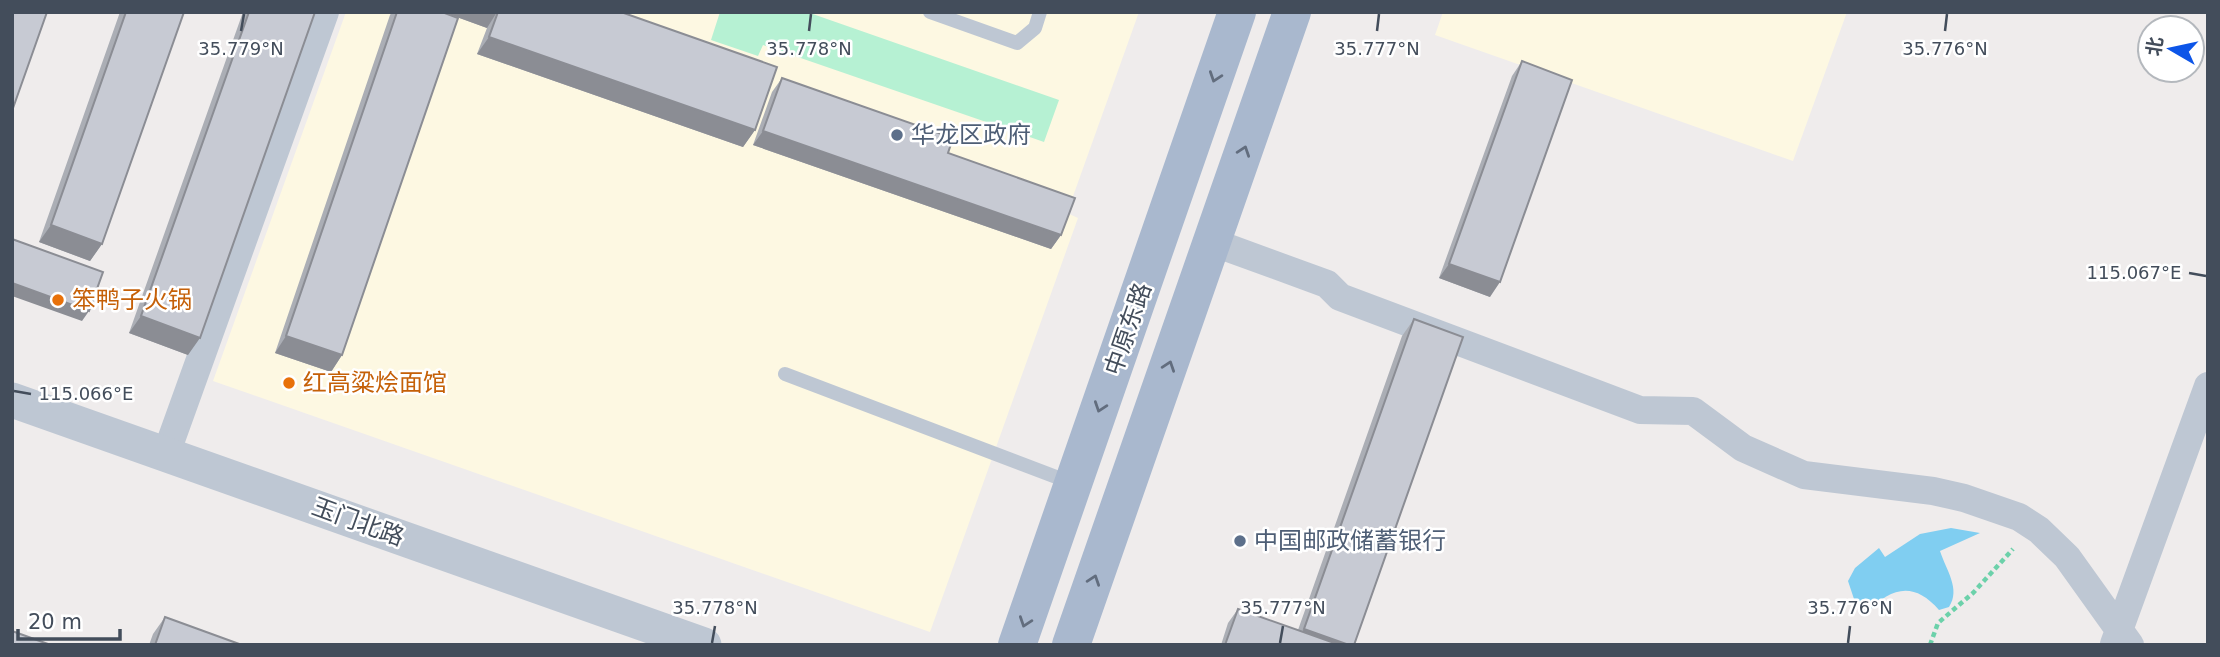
<svg xmlns="http://www.w3.org/2000/svg" width="2220" height="657" font-family="'DejaVu Sans','Noto Sans SC',sans-serif">
<rect width="100%" height="100%" fill="#efecec"/>
<!-- commercial -->
<path fill="#fdf8e2" d="M346,12H1139L1067,213L1078,218L930,632L213,381Z
M1443,12H1847L1793,161L1435,35Z"/>
<!-- green -->
<path fill="#b6f1d3" d="M720,12H807L1059,100L1044,142L763,45L758,56L711,40Z"/>
<!-- water -->
<path fill="#80cef1" d="M1951,528L1980,533L1940,551C1946,570 1961,589 1949,607L1939,610C1914,581 1891,587 1867,613L1856,605L1848,581L1855,568L1879,548L1885,557L1920,534Z"/>
<g fill="none" stroke-linecap="round" stroke-linejoin="round">
<!-- path -->
<path stroke="#6cd1aa" stroke-width="4.5" stroke-dasharray="5 3.5" stroke-linecap="butt" d="M1930,645L1938,623L1973,593L2013,549"/>
<!-- service -->
<path stroke="#bec7d3" stroke-width="14" d="M930,12L1017,43L1035,28L1040,12
M785,374L1072,483"/>
<!-- minor -->
<path stroke="#bec7d3" stroke-width="28" d="M1212,242L1327,284L1340,297L1640,410L1693,411L1743,448L1804,475L1933,491L1964,498L2019,517L2039,530L2067,557L2130,645
M166,454L325,12
M2114,644L2208,386"/>
<!-- tertiary -->
<path stroke="#bec7d3" stroke-width="35" d="M12,400L704,645"/>
<!-- primary -->
<path stroke="#a9b8ce" stroke-width="38" d="M1017,645L1237,12
M1071,645L1292,12"/>
</g>
<!-- wall -->
<path fill="#abaeb5" d="M120,12H184L102,244L90,261L39,242Z
M243,12H315L188,355L129,333Z
M392,12H442L342,355L331,372L275,353L390,15Z
M443,12H621L755,130L743,147L477,54L487,28Z
M1522,61L1490,297L1439,278L1512,76Z
M782,78L948,153L1061,235L1051,249L753,145L772,92Z
M1414,319L1354,645H1221L1228,623L1238,609L1298,630L1402,336Z
M165,617L242,645H149L153,634Z"/>
<!-- shaded-wall -->
<path fill="#8b8d94" d="M443,12H497L487,28Z
M489,37L755,130L743,147L477,54Z
M763,131L1061,235L1051,249L753,145Z
M51,225L102,244L90,261L39,242Z
M1449,264L1500,282L1490,297L1439,278Z
M12,283L89,311L82,321L12,296Z
M141,316L200,338L188,355L129,333Z
M286,336L342,355L331,372L275,353Z
M1304,629L1349,645H1293Z"/>
<!-- building -->
<path fill="#c7cad3" stroke="#8b8d94" stroke-width="2" d="M12,12H47L12,111Z
M126,12H184L102,244L51,225Z
M249,12H315L200,338L141,316Z
M397,12H442L458,18L342,355L286,336Z
M498,12H621L777,67L755,130L489,37Z
M1522,61L1572,80L1500,282L1449,264Z
M782,78L953,138L948,153L1075,198L1061,235L763,131Z
M12,239L103,272L89,311L12,283Z
M1414,319L1463,337L1354,645H1349L1304,629Z
M1238,609L1340,645H1225Z
M165,617L242,645H155Z
M12,631L48,644V645H12Z"/>
<!-- one-way arrows -->
<defs><path id="oneway-chevron" d="M-2-3.5L2.5 0L-2 3.5" fill="none" stroke-width="1.6" stroke-linecap="round" stroke-linejoin="round" transform="scale(1.75)"/></defs>
<g stroke="#626d7e">
<use href="#oneway-chevron" transform="translate(1215 77) rotate(109)"/>
<use href="#oneway-chevron" transform="translate(1244 151) rotate(-71)"/>
<use href="#oneway-chevron" transform="translate(1169 366) rotate(-71)"/>
<use href="#oneway-chevron" transform="translate(1100 407) rotate(109)"/>
<use href="#oneway-chevron" transform="translate(1094 580) rotate(-71)"/>
<use href="#oneway-chevron" transform="translate(1025 622) rotate(109)"/>
</g>
<!-- ticks -->
<path fill="none" stroke="#434d5b" stroke-width="2.5" d="M241,31L244,14M809,31L811,14M1377,31L1379,14M1945,31L1947,14M2189,273L2206,276M14,391L31,394M712,643L715,626M1280,643L1283,626M1848,643L1850,626"/>
<!-- markers -->
<g fill="#5c6f8a" stroke="#fff" stroke-width="2.5">
<circle cx="897" cy="135" r="7"/>
<circle cx="1240" cy="541" r="7"/>
</g>
<g fill="#e8710a" stroke="#fff" stroke-width="2.5">
<circle cx="58" cy="300" r="7"/>
<circle cx="289" cy="383" r="7"/>
</g>
<g text-anchor="middle" dominant-baseline="central" stroke-width="5" stroke-linejoin="round" paint-order="stroke">
<!-- service labels -->
<g font-size="24" fill="#4e5e75" stroke="#fff" text-anchor="start">
<text x="911" y="135">华龙区政府</text>
<text x="1254" y="541">中国邮政储蓄银行</text>
</g>
<!-- food labels -->
<g font-size="24" fill="#c56008" stroke="#fff" text-anchor="start">
<text x="72" y="300">笨鸭子火锅</text>
<text x="303" y="383">红高粱烩面馆</text>
</g>
<!-- street labels -->
<g font-size="24" fill="#434d5b" stroke="#fff">
<text transform="translate(1128 329) rotate(-71)">中原东路</text>
<text transform="translate(358 522) rotate(20)">玉门北路</text>
</g>
</g>
<g font-size="18" text-anchor="middle" fill="#434d5b" stroke="#fff" stroke-width="5" stroke-linejoin="round" paint-order="stroke">
<text x="241" y="55">35.779°N</text>
<text x="809" y="55">35.778°N</text>
<text x="1377" y="55">35.777°N</text>
<text x="1945" y="55">35.776°N</text>
<text x="2134" y="279">115.067°E</text>
<text x="86" y="400">115.066°E</text>
<text x="715" y="614">35.778°N</text>
<text x="1283" y="614">35.777°N</text>
<text x="1850" y="614">35.776°N</text>
</g>
<!-- border -->
<rect width="2220" height="657" fill="none" stroke="#434d5b" stroke-width="28"/>
<!-- north arrow -->
<g transform="translate(2171 49) rotate(279)"><circle r="33" fill="#ffffff" stroke="#b4b8bd" stroke-width="2"/>
<path d="M0-5L12 26L0 18L-12 26Z" fill="#0d55e8"/>
<text y="-10" font-size="19" font-weight="bold" text-anchor="middle" fill="#434d5b">北</text>
</g>
<!-- scale -->
<path d="M18 629v10h102v-10" fill="none" stroke="#434d5b" stroke-width="3.5"/>
<text x="28" y="629" font-size="21" fill="#434d5b" stroke="#ffffff" stroke-width="5" paint-order="stroke">20 m</text>
</svg>
